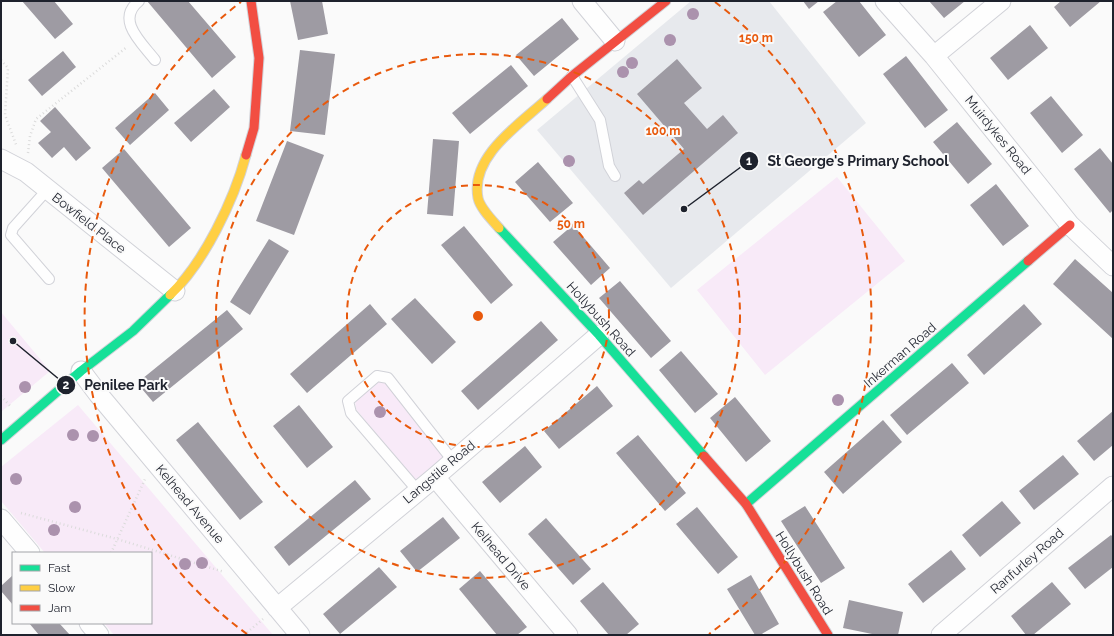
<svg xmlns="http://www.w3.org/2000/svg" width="1114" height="636" font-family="Raleway,sans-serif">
<rect width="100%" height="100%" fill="#fafafa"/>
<!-- built -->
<path fill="#e7e9ed" d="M691,1H769L866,123L671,288L537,130Z"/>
<!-- green -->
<path fill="#f8eaf8" d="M837,177L905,261L765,375L697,290Z
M1,312L50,371L1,412Z
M375,382H384L446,456L415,483L356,409L355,400Z
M78,405L273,635H114L104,623H151V553H45L1,501V467Z"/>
<!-- building -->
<path fill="#9e9ba3" d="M22,1H54L73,24L55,39Z
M147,1H188L236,57L212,78Z
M290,1H322L328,34L298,40Z
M803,1H819L809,9Z
M837,1H859L886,35L859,57L823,12Z
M929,1H965L944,18Z
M1061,1H1101L1070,27L1054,7Z
M562,18L579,39L534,76L516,55Z
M1030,25L1048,48L1008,80L990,58Z
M300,50L335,54L325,135L290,131Z
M63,51L76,67L42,96L28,80Z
M906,56L948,110L925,128L883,74Z
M677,59L702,88L684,103L707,129L723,115L738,133L643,215L624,193L639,180L643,184L684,149L637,94Z
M511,65L528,86L470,134L452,113Z
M214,89L230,107L191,142L174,123Z
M155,93L169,110L130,145L115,128Z
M1051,96L1083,135L1062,153L1030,113Z
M55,107L91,148L76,161L64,147L52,158L38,143L51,132L40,121Z
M957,122L992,164L968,184L933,142Z
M433,139L459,141L453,216L427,214Z
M287,141L324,155L294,235L256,221Z
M1100,148L1113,164V210L1110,213L1074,169Z
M124,149L191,228L169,247L102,168Z
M538,162L573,203L550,222L515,182Z
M996,184L1029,226L1003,246L970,205Z
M573,225L610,268L591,285L553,242Z
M464,226L513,285L491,304L441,245Z
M269,239L289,251L250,315L230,302Z
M1075,259L1113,293V339L1053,284Z
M620,281L671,341L651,358L599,298Z
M415,298L456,342L432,364L391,319Z
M370,304L387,324L307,393L290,374Z
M1024,304L1042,324L984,375L967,355Z
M227,310L243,329L153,402L137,383Z
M541,321L558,340L478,410L461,391Z
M681,351L718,394L695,413L659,370Z
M952,363L969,383L907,435L890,415Z
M597,386L613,406L559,449L544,431Z
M735,397L771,441L746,462L710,418Z
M299,405L333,447L307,468L273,426Z
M1113,411V445L1094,461L1077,441Z
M883,420L902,442L843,494L824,472Z
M198,422L263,502L240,520L176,440Z
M638,435L686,493L665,511L616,453Z
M525,446L542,467L500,503L482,482Z
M1063,455L1079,474L1034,510L1019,491Z
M355,480L371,499L289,566L274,547Z
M1002,501L1021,523L980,557L962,535Z
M805,506L845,568L821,583L781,521Z
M697,507L738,557L718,574L676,524Z
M443,517L460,538L417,572L400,551Z
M546,518L591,569L573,585L528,534Z
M1111,535L1113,537V567L1085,589L1068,568Z
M951,550L966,569L923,603L908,584Z
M379,567L397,587L340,634L323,614Z
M480,571L527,627L517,635H497L459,589Z
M13,575V605L1,591V586Z
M751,575L779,624L760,635H755L727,589Z
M603,582L639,624L626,635H609L580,601Z
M1052,582L1071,604L1033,635H1026L1011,616Z
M849,600L903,612L898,635H877L843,628Z
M29,623H59L70,635H39Z"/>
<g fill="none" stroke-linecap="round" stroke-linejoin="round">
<!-- lane casing -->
<g stroke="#d1d2d8" stroke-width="12">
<path id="lane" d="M139,1C115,20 142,43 155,60
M572,76L600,120L609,166L615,176
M47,190L13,228L11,235L49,279
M418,491L351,413L348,401L377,376L388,378L453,461"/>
</g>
<!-- street casing -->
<g stroke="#d1d2d8" stroke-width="21">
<path id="street" d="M582,1L615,41
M885,1L934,56L1070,225L1113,266
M934,56L1001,1
M1,159L26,172L175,291
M81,371L99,395L300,635
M435,477L568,635
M1,519L30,553
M277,608L435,477L599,335
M89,623L99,635
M941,635L1113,486"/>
</g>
<!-- fast casing -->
<g stroke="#d1d2d8" stroke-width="11">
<path id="fast" d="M499,228L599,335L704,456
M1,440L81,371L133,331L170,295
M746,504L1028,261"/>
</g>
<!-- slow casing -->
<g stroke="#d1d2d8" stroke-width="11">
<path id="slow" d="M499,228C492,220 480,208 478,198C470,156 520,124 547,99
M170,295C204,263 234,200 246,155"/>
</g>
<!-- jam casing -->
<g stroke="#d1d2d8" stroke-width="11">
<path id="jam" d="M547,99L572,76L666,1
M246,155L254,128L259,58L251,1
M1028,261L1070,225
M704,456L746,504L828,635"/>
</g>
<!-- path -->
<path stroke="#dbdbdb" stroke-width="2.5" stroke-dasharray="1 3" stroke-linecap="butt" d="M1,60L8,68L5,115L17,147
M28,153L30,136L36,119L127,47
M1,396L11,407
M21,513L117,539L224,572
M111,553L146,477
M244,635L263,619"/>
<!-- lane -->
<use href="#lane" stroke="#fefefe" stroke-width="10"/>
<!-- street -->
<use href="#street" stroke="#fefefe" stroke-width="19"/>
<!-- fast -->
<use href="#fast" stroke="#16e098" stroke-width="9"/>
<!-- slow -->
<use href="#slow" stroke="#ffcf43" stroke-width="9"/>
<!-- jam -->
<use href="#jam" stroke="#f24e42" stroke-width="9"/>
</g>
<!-- trees -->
<g fill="#ab92ad">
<circle cx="693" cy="14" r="6"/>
<circle cx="670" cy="40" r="6"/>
<circle cx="632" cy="63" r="6"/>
<circle cx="623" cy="72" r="6"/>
<circle cx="569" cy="161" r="6"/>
<circle cx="25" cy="387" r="6"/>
<circle cx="838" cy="400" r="6"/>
<circle cx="380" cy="412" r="6"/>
<circle cx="73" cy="435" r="6"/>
<circle cx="93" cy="436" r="6"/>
<circle cx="16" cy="479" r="6"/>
<circle cx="75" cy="507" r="6"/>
<circle cx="54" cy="530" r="6"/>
<circle cx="202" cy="563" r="6"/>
<circle cx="185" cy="564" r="6"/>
</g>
<!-- distance rings -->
<g fill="none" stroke="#e8590c" stroke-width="2" stroke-dasharray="7 5">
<circle cx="478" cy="316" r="131"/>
<circle cx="478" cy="316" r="262"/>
<path d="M247 634A393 393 0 0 1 241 2M715 2A393 393 0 0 1 709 634"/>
</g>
<g text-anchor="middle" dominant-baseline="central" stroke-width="4" stroke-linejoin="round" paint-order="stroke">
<!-- street labels -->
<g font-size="13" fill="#1e222d" stroke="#fafafa">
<text transform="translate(998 135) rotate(51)">Muirdykes Road</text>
<text transform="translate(89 223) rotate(38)">Bowfield Place</text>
<text transform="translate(601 319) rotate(48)">Hollybush Road</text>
<text transform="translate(900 355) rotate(-41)">Inkerman Road</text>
<text transform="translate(439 472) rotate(-40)">Langstile Road</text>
<text transform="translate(190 504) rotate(50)">Kelhead Avenue</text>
<text transform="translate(501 556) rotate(50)">Kelhead Drive</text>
<text transform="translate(1027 561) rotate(-41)">Ranfurley Road</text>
<text transform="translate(804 573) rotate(58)">Hollybush Road</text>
</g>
</g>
<circle cx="478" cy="316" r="6" fill="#e8590c" stroke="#fafafa" stroke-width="2"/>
<g font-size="12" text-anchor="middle" font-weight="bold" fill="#e8590c" stroke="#fafafa" stroke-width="4" stroke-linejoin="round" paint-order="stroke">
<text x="756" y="42">150 m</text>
<text x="663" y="135">100 m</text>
<text x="571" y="228">50 m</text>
</g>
<!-- callouts -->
<path fill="none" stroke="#1e222d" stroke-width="1.5" d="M684 209L749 161M13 341L66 385"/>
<g fill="#1e222d" stroke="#fafafa" stroke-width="1.5">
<circle cx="684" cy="209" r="4"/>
<circle cx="13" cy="341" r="4"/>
<circle cx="749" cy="161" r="10"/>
<circle cx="66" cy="385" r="10"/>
</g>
<g font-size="12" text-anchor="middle" font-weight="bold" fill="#fff">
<text x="749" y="165">1</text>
<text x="66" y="389">2</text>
</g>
<g font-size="14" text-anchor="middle" font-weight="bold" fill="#1e222d" stroke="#fafafa" stroke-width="4" stroke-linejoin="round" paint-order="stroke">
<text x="858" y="166">St George's Primary School</text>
<text x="126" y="390">Penilee Park</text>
</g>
<!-- border -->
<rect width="1114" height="636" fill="none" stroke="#1e222d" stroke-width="4"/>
<!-- legend -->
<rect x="12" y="552" width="140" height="72" fill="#fafafa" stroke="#a2a4a8"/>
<rect x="20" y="565" width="20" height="6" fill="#16e098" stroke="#a2a4a8"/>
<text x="48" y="572" font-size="12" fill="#1e222d">Fast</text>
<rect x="20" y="585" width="20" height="6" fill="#ffcf43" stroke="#a2a4a8"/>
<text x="48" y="592" font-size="12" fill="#1e222d">Slow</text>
<rect x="20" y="605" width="20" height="6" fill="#f24e42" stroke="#a2a4a8"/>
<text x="48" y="612" font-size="12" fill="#1e222d">Jam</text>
</svg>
